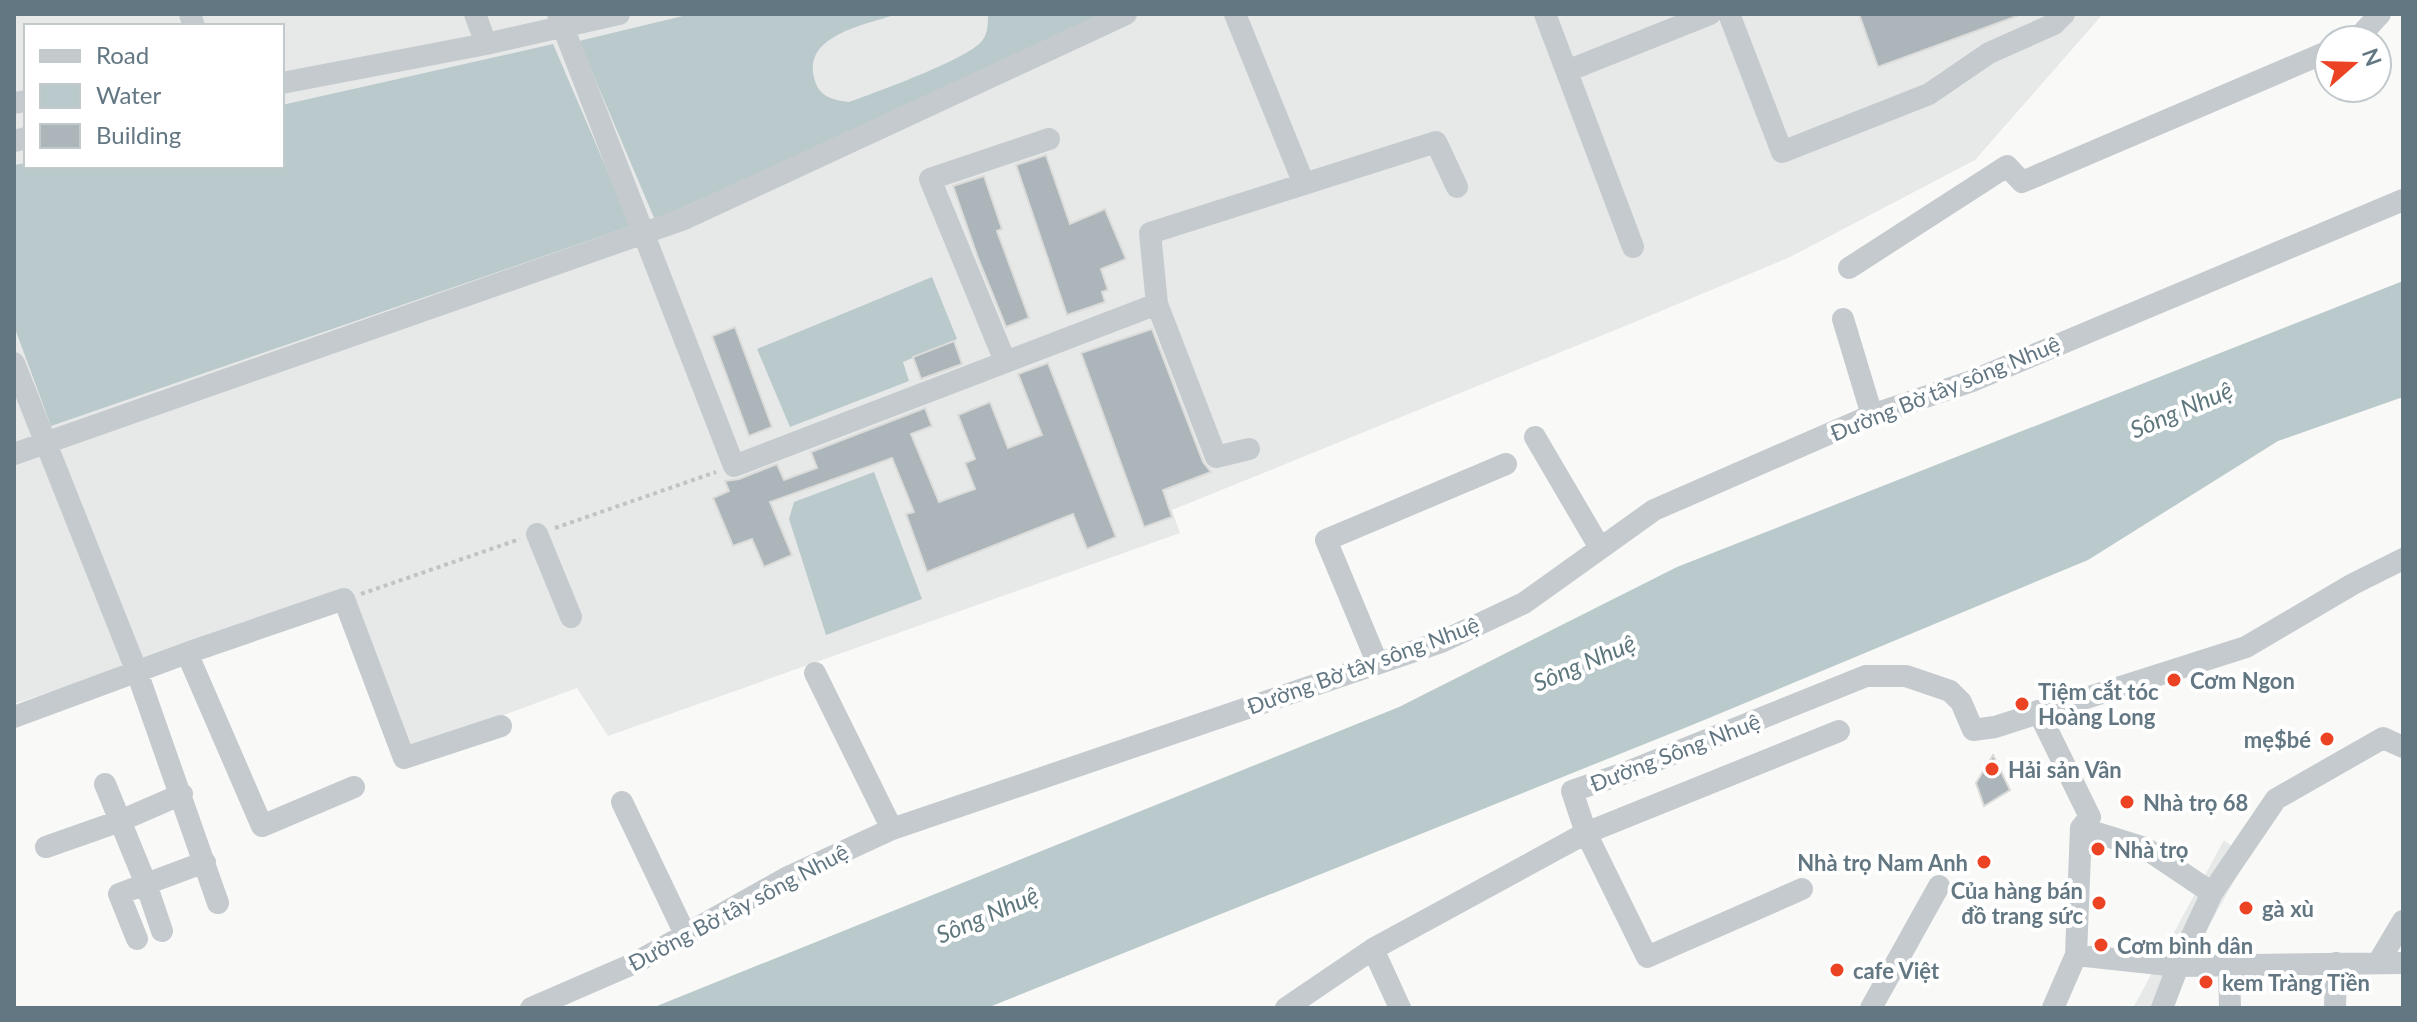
<svg xmlns="http://www.w3.org/2000/svg" width="2417" height="1022" font-family="Lato,sans-serif">
<rect width="100%" height="100%" fill="#f9f9f7"/>
<!-- built -->
<path fill="#e7e9e8" fill-rule="evenodd" d="M14,14H2103L1975,160L1790,257L1630,324L1172,510L1180,533L608,736L577,688L407,751L350,590L14,704ZM26,26H282V166H26Z
M2224,840L2247,858L2163,1008H2133Z"/>
<!-- water -->
<path fill="#bac9cc" d="M691,14H897C866,25 800,35 815,81C820,97 833,100 849,102C877,92 962,61 980,43C988,35 988,25 988,14H1110L655,220L579,41Z
M553,44L631,226L51,426L14,326V165L26,163V166H282V105Z
M932,277L957,339L903,362L909,381L790,427L757,349Z
M2403,281V397L2278,441L2088,560L1697,723L987,1008H652L1399,707L1677,567Z
M874,472L922,599L826,635L789,519L794,502Z"/>
<!-- building -->
<path fill="#abb5ba" stroke="#dbdbd9" stroke-width="2" d="M1859,14H2017V16L1878,67Z
M1046,155L1070,224L1105,209L1126,259L1101,269L1108,290L1102,292L1105,302L1067,315L1016,165Z
M984,176L1002,229L997,231L1029,318L1006,327L978,258L953,186Z
M735,327L772,427L749,436L712,336Z
M1152,329L1203,462L1211,472L1163,490L1172,517L1144,527L1081,353Z
M954,341L962,364L921,379L913,357Z
M1048,363L1116,537L1087,549L1073,514L927,572L906,514L914,512L892,458L770,502L792,555L764,567L752,539L733,546L713,498L729,491L725,481L739,479L777,464L784,480L817,468L811,452L925,408L932,426L911,434L939,502L975,489L965,463L975,459L958,415L990,402L1008,448L1042,435L1018,374Z
M1993,755L2010,790L1984,806L1976,783Z"/>
<g fill="none" stroke-linecap="round" stroke-linejoin="round">
<!-- path -->
<path stroke="#c0c3c5" stroke-width="4" stroke-dasharray="4 4" stroke-linecap="butt" d="M555,528L716,472
M361,594L520,539"/>
<!-- minor -->
<path stroke="#c4cacd" stroke-width="22" d="M190,14L194,26
M475,14L486,44
M558,14L734,466L1157,304
M1235,14L1304,184L1436,142L1457,187
M1545,14L1633,247
M1729,14L1782,152L1929,94L1989,53L2054,24L2064,14
M2356,40L2380,14
M1567,71L1710,14
M282,83L486,44L619,14
M14,103L26,101
M14,141L26,138
M1849,268L2007,166L2022,182L2329,51
M1843,319L1872,415
M1005,361L930,179L1049,139
M14,363L137,672L218,903
M1535,437L1600,548
M1249,449L1216,457L1157,304L1150,233L1304,184
M14,454L684,219L1126,14
M537,534L571,617
M187,653L262,826L354,787
M1377,662L1326,540L1506,464
M815,673L892,829
M2038,711L2090,817L2081,828
M14,717L187,653L344,599L404,758L501,726
M105,784L146,884L162,931
M622,802L686,936
M2081,828L2145,848L2212,893
M46,847L120,821L182,794
M1802,889L1647,957L1586,833L1572,791L1625,773L1866,676H1906L1950,691L1961,702L1973,730L1995,727L2246,647L2353,584L2403,559
M137,939L119,894L205,862
M1373,949L1400,1008
M2076,955L2178,966L2403,963
M2378,963L2403,921
M2229,965L2230,1008
M531,1008L635,963L786,878L892,829L1441,642L1524,603L1654,510L1872,415L1972,381L2403,200
M1286,1008L1373,949L1586,833L1839,731
M1871,1008L1939,886
M2053,1008L2076,955L2081,828
M2162,1008L2178,966L2212,893L2276,799L2383,738L2403,747
M2335,1008L2336,963"/>
</g>
<!-- markers -->
<g fill="#ec4324" stroke="#fff" stroke-width="3">
<circle cx="2174" cy="680" r="8"/>
<circle cx="2022" cy="704" r="8"/>
<circle cx="2327" cy="739" r="8"/>
<circle cx="1992" cy="769" r="8"/>
<circle cx="2127" cy="802" r="8"/>
<circle cx="2098" cy="849" r="8"/>
<circle cx="1984" cy="862" r="8"/>
<circle cx="2099" cy="903" r="8"/>
<circle cx="2246" cy="908" r="8"/>
<circle cx="2101" cy="945" r="8"/>
<circle cx="1837" cy="970" r="8"/>
<circle cx="2206" cy="982" r="8"/>
</g>
<g text-anchor="middle" dominant-baseline="central" stroke-width="8" stroke-linejoin="round" paint-order="stroke">
<!-- street labels -->
<g font-size="22" fill="#637783" stroke="#fff">
<text transform="translate(1945 388) rotate(-22)">Đường Bờ tây sông Nhuệ</text>
<text transform="translate(1363 665) rotate(-20)">Đường Bờ tây sông Nhuệ</text>
<text transform="translate(1675 752) rotate(-21)">Đường Sông Nhuệ</text>
<text transform="translate(738 907) rotate(-28)">Đường Bờ tây sông Nhuệ</text>
</g>
<!-- poi labels -->
<g font-size="22" font-weight="bold" fill="#637783" stroke="#fff" text-anchor="start">
<text x="2190" y="680">Cơm Ngon</text>
<text x="2038" y="691">Tiệm cắt tóc<tspan x="2038" dy="25">Hoàng Long</tspan></text>
<text x="2311" y="739" text-anchor="end">mẹ$bé</text>
<text x="2008" y="769">Hải sản Vân</text>
<text x="2143" y="802">Nhà trọ 68</text>
<text x="2114" y="849">Nhà trọ</text>
<text x="1968" y="862" text-anchor="end">Nhà trọ Nam Anh</text>
<text x="2083" y="890" text-anchor="end">Của hàng bán<tspan x="2083" dy="25">đồ trang sức</tspan></text>
<text x="2262" y="908">gà xù</text>
<text x="2117" y="945">Cơm bình dân</text>
<text x="1853" y="970">cafe Việt</text>
<text x="2222" y="982">kem Tràng Tiền</text>
</g>
<!-- water labels -->
<g font-size="24" font-style="italic" fill="#5e777d" stroke="#fff">
<text transform="translate(2181 409) rotate(-23)">Sông Nhuệ</text>
<text transform="translate(1584 662) rotate(-23)">Sông Nhuệ</text>
<text transform="translate(987 914) rotate(-23)">Sông Nhuệ</text>
</g>
</g>
<!-- border -->
<rect width="2417" height="1022" fill="none" stroke="#637783" stroke-width="32"/>
<!-- legend -->
<rect x="24" y="24" width="260" height="144" fill="#ffffff" stroke="#c1c9cd" stroke-width="2"/>
<rect x="40" y="50" width="40" height="12" fill="#c4cacd" stroke="#c1c9cd" stroke-width="2"/>
<text x="96" y="64" font-size="24" fill="#637783">Road</text>
<rect x="40" y="84" width="40" height="24" fill="#bac9cc" stroke="#c1c9cd" stroke-width="2"/>
<text x="96" y="104" font-size="24" fill="#637783">Water</text>
<rect x="40" y="124" width="40" height="24" fill="#abb5ba" stroke="#c1c9cd" stroke-width="2"/>
<text x="96" y="144" font-size="24" fill="#637783">Building</text>
<!-- north arrow -->
<g transform="translate(2353 64) rotate(70)"><circle r="38" fill="#ffffff" stroke="#c1c9cd" stroke-width="2"/>
<path d="M0-6L14 30L0 20L-14 30Z" fill="#ec4324"/>
<text y="-12" font-size="22" font-weight="bold" text-anchor="middle" fill="#637783">N</text>
</g>
</svg>
